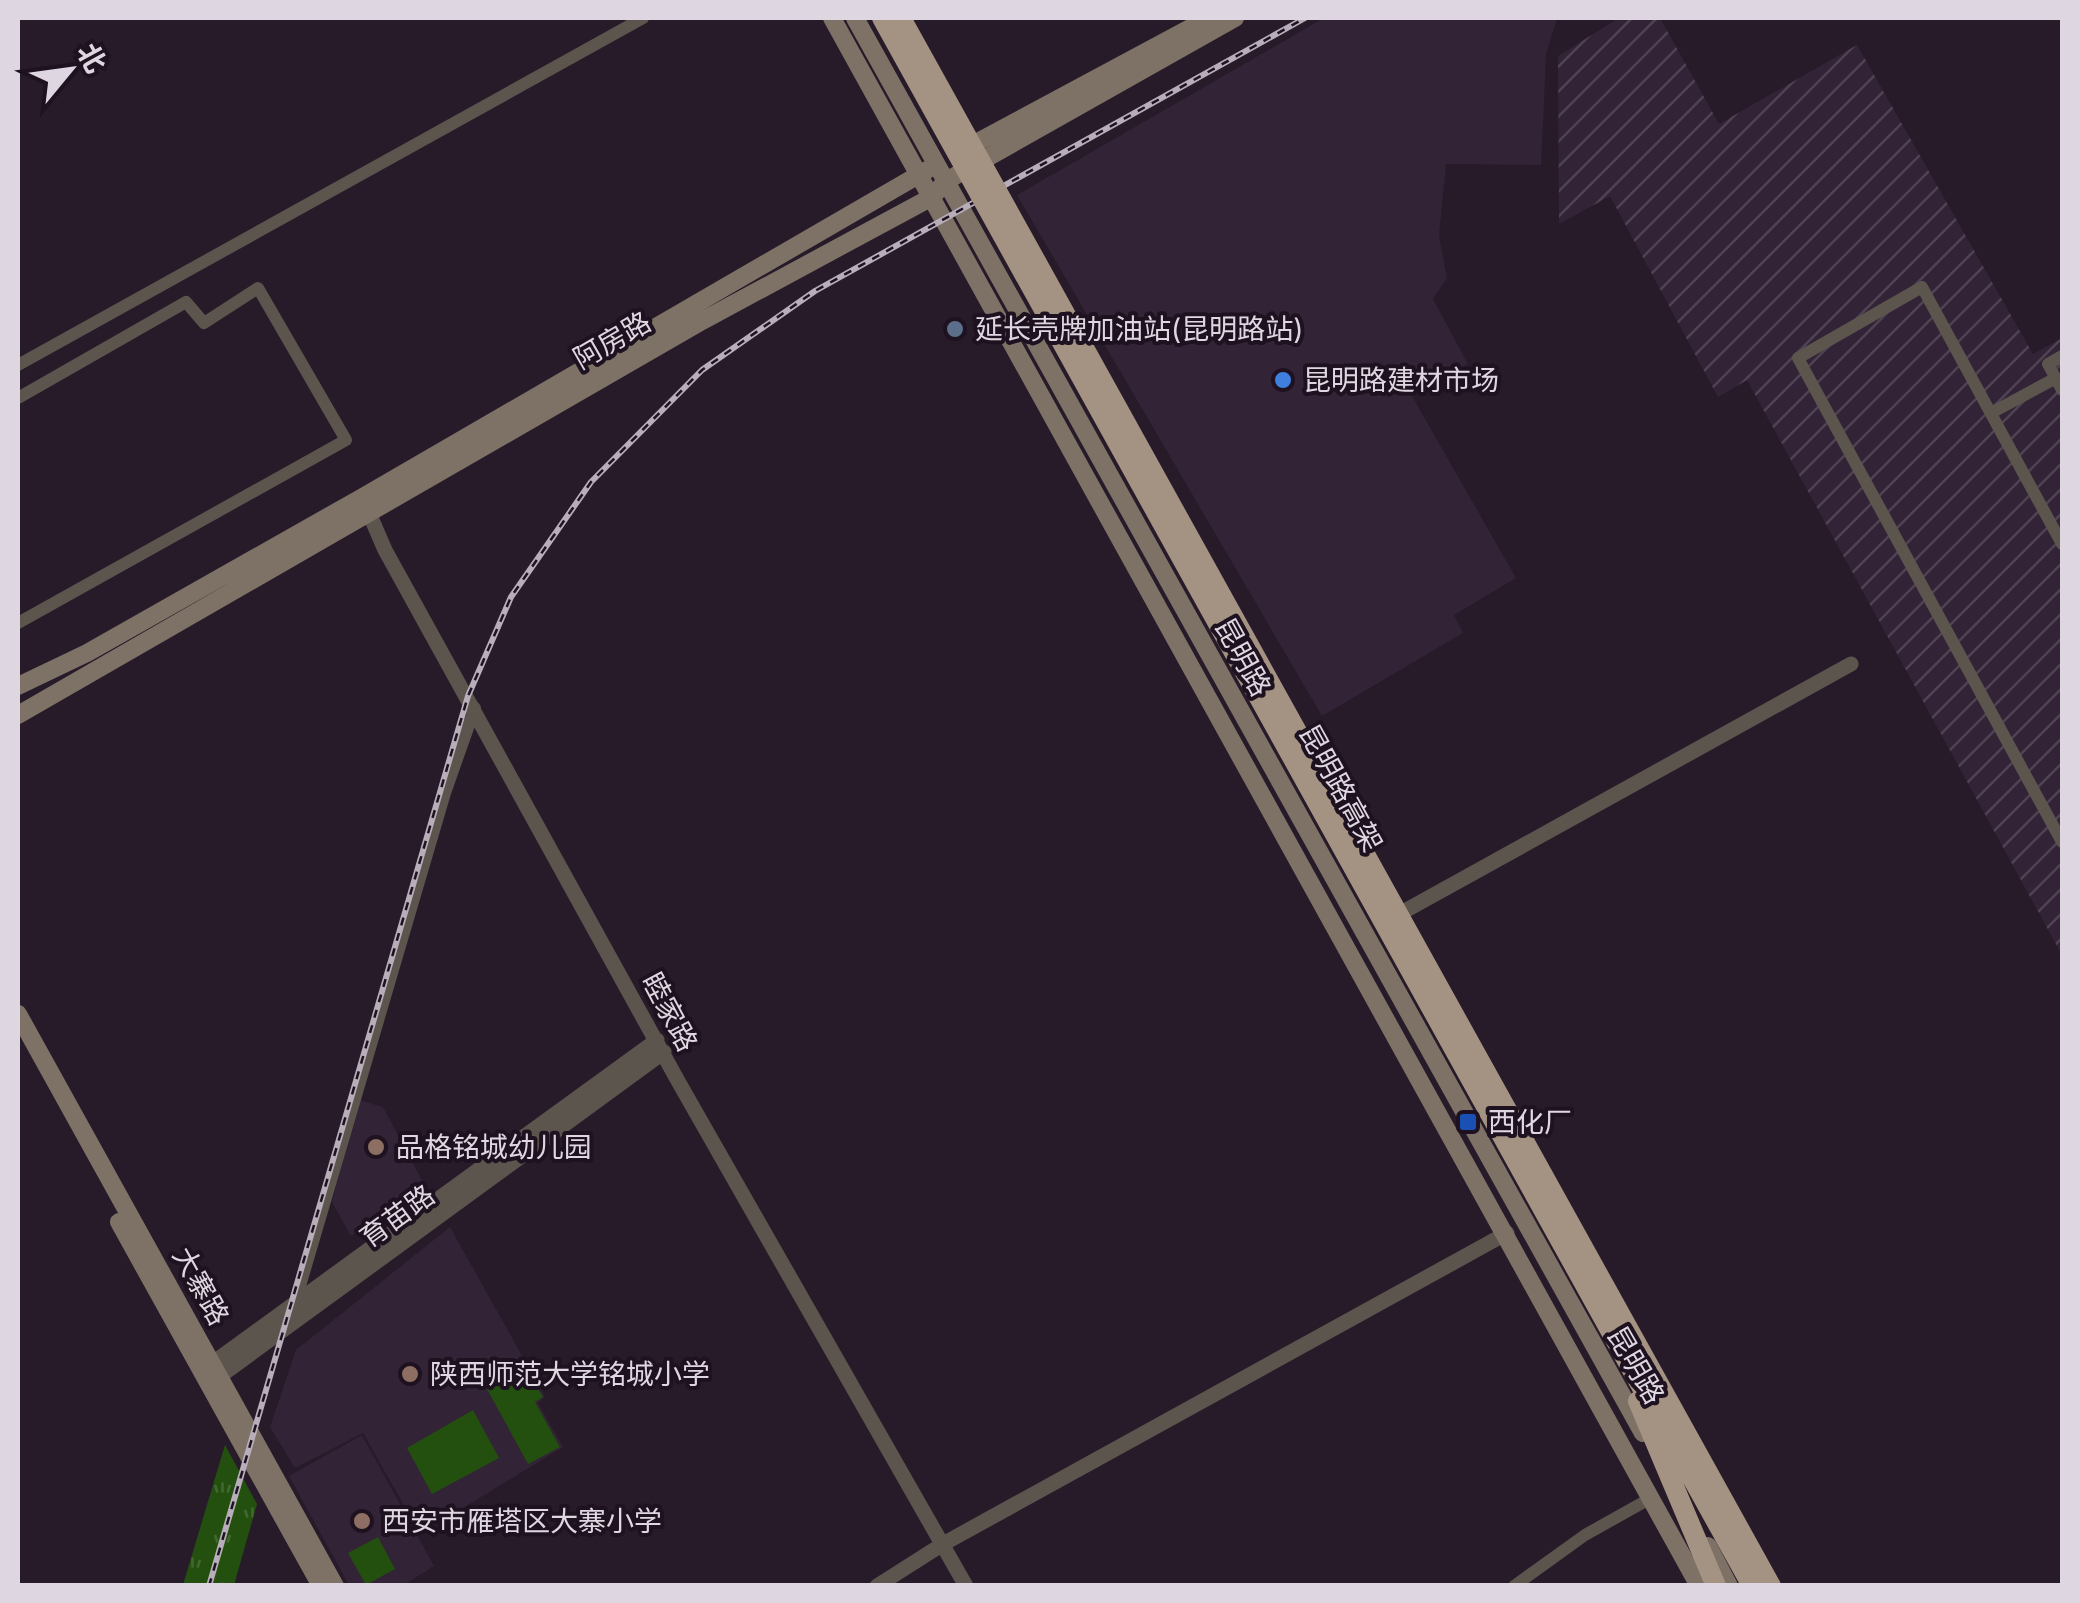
<svg xmlns="http://www.w3.org/2000/svg" width="2080" height="1603" font-family="Inter,'Noto Sans SC',sans-serif">
<defs>
<pattern id="industrial-furrows" width="10" height="10" patternUnits="userSpaceOnUse" patternTransform="scale(2.5)"><rect width="10" height="10" fill="#322336"/><path d="M-1 1l2-2M0 10L10 0M9 11l2-2" fill="none" stroke="#4f4253"/></pattern>
<pattern id="park-tufts" width="24" height="20" patternUnits="userSpaceOnUse" patternTransform="scale(2.5)"><rect width="24" height="20" fill="#23500f"/><path d="M3 7l-1-3M5 7V3M7 7l1-3M15 17l-1-3M17 17v-4M19 17l1-3" fill="none" stroke="#426832"/></pattern>
</defs>
<rect width="100%" height="100%" fill="#271b2a"/>
<!-- built -->
<path fill="#322336" d="M1324,18H1557L1546,54L1541,165L1446,164L1439,236L1447,278L1433,299L1468,364L1412,396L1516,578L1454,615L1463,633L1322,716L1017,195Z
M359,1100L383,1107L426,1188L351,1236L332,1202Z
M450,1227L545,1397L538,1403L563,1447L420,1534L363,1433L295,1468L270,1427L296,1350Z
M362,1435L434,1566L404,1585H349L289,1476Z"/>
<!-- industrial -->
<path fill="url(#industrial-furrows)" d="M1619,18H1660L1719,124L1857,45L2033,354L2062,338V955L1747,380L1718,397L1610,196L1559,224L1558,56Z"/>
<!-- grass -->
<path fill="#23500f" d="M525,1367L543,1397L535,1402L560,1447L528,1464L487,1389Z
M473,1410L499,1458L432,1494L407,1448Z
M378,1537L395,1569L366,1585L348,1553Z"/>
<!-- park -->
<path fill="url(#park-tufts)" d="M225,1445L257,1504L234,1585H183Z"/>
<g fill="none" stroke-linecap="round" stroke-linejoin="round">
<!-- minor -->
<path stroke="#5c554d" stroke-width="12" d="M2062,356L2048,364L2062,390
M18,365L643,18
M18,398L186,302L204,323L258,288L346,440L18,623
M1991,413L2056,378
M2062,544L1922,287L1798,358L2062,842
M295,1303L445,793L475,708
M1514,1586L1585,1535L1651,1498"/>
<!-- tertiary -->
<path stroke="#5c554d" stroke-width="15" d="M366,506L385,550L678,1081L966,1586
M1392,918L1851,664
M203,1370L657,1040
M212,1382L664,1052
M877,1586L943,1544L1507,1233"/>
<!-- secondary -->
<path stroke="#7e7267" stroke-width="18" d="M832,18L1699,1586
M855,18L1643,1433
M963,150L1209,18
M18,686L87,653L361,498L927,170
M18,715L702,321L932,197L946,181L1235,18
M18,1014L335,1586
M119,1222L321,1586
M1708,1546L1729,1586"/>
<!-- rail casing -->
<g stroke="#b7aeb9" stroke-width="6">
<path id="rail" d="M209,1586L468,696L511,597L591,482L702,370L815,291L1305,18"/>
</g>
<!-- rail -->
<use href="#rail" stroke="#1e1220" stroke-width="2.5" stroke-dasharray="8" stroke-linecap="butt"/>
<!-- trunk-bridge -->
<path stroke="#a49382" stroke-width="20" d="M882,18L1752,1586
M901,18L1771,1586
M1638,1401L1716,1586"/>
</g>
<!-- markers -->
<circle fill="#5c6f8a" stroke="#1e1220" stroke-width="4" cx="955" cy="329" r="10"/>
<circle fill="#3f7fe0" stroke="#1e1220" stroke-width="4" cx="1283" cy="380" r="10"/>
<rect fill="#1a4fb4" stroke="#1e1220" stroke-width="4" x="1458" y="1112" width="20" height="20" rx="5"/>
<g fill="#8d6e63" stroke="#1e1220" stroke-width="4">
<circle cx="376" cy="1147" r="10"/>
<circle cx="410" cy="1374" r="10"/>
<circle cx="362" cy="1521" r="10"/>
</g>
<g text-anchor="middle" dominant-baseline="central" stroke-width="8" stroke-linejoin="round" paint-order="stroke">
<!-- poi labels -->
<g font-size="28" fill="#ded6e0" stroke="#1e1220" text-anchor="start">
<text x="975" y="329">延长壳牌加油站(昆明路站)</text>
<text x="1303" y="380">昆明路建材市场</text>
<text x="1488" y="1122">西化厂</text>
<text x="396" y="1147">品格铭城幼儿园</text>
<text x="430" y="1374">陕西师范大学铭城小学</text>
<text x="382" y="1521">西安市雁塔区大寨小学</text>
</g>
<!-- street labels -->
<g font-size="28" fill="#ded6e0" stroke="#1e1220">
<text transform="translate(612 340) rotate(-30)">阿房路</text>
<text transform="translate(1243 657) rotate(61)">昆明路</text>
<text transform="translate(1341 788) rotate(61)">昆明路高架</text>
<text transform="translate(670 1012) rotate(62)">睦家路</text>
<text transform="translate(397 1216) rotate(-36)">育苗路</text>
<text transform="translate(201 1286) rotate(61)">大寨路</text>
<text transform="translate(1636 1365) rotate(60)">昆明路</text>
</g>
</g>
<!-- border -->
<rect width="2080" height="1603" fill="none" stroke="#ded6e0" stroke-width="40"/>
<!-- north arrow -->
<g transform="translate(70 70) rotate(61)" stroke="#1e1220" stroke-width="8" paint-order="stroke">
<path d="M0-8L18 38L0 25L-18 38Z" fill="#ded6e0"/>
<text y="-15" font-size="28" font-weight="bold" text-anchor="middle" fill="#ded6e0">北</text>
</g>
</svg>
